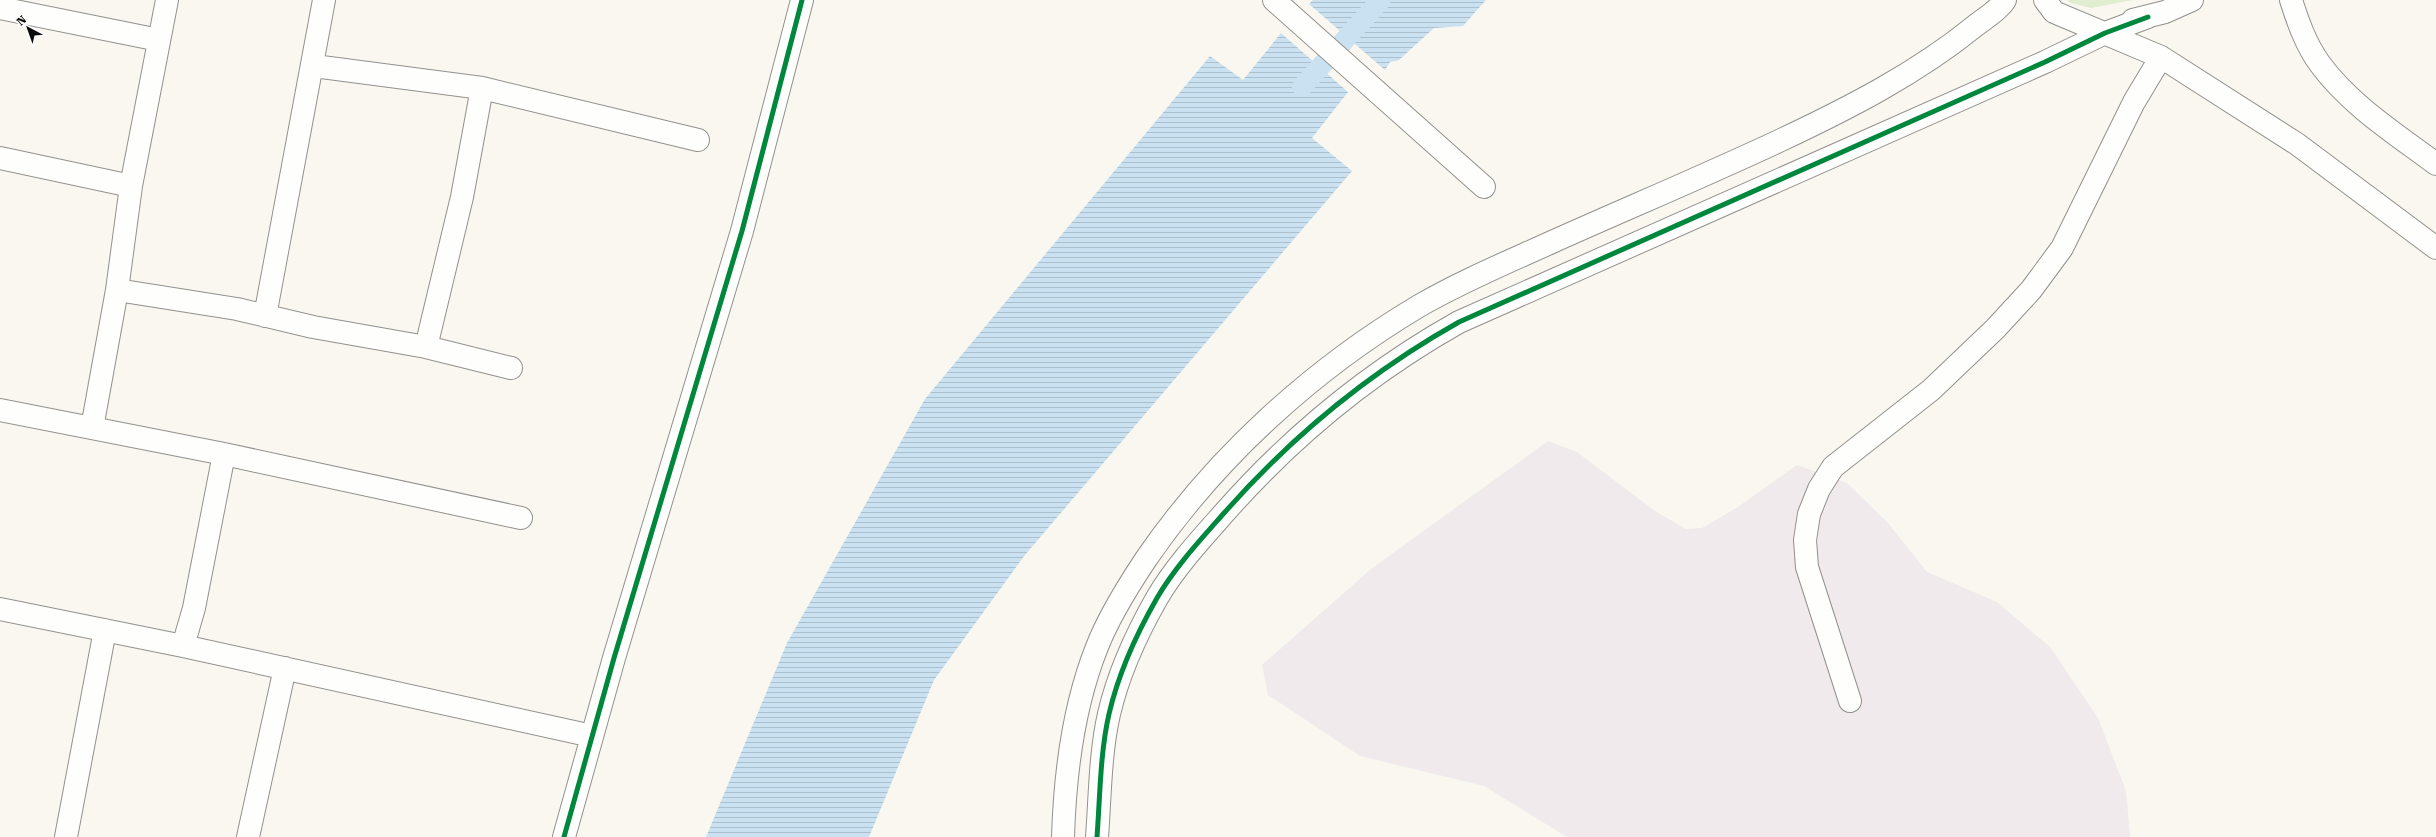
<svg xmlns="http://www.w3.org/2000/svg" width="2436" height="837" font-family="'Roboto Serif',serif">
<defs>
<pattern id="water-rules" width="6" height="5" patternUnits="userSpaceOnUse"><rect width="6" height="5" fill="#c9e1f0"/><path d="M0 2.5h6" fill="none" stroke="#abc0cc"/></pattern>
</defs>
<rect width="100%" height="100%" fill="#f9f7ef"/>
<!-- industrial -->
<path fill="#f0eaec" d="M1548,441L1577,452L1655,511L1686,529L1702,528L1738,507L1797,465L1847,483L1888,523L1927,572L1997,602L2050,647L2098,718L2126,791L2130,837H1567L1484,786L1360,756L1268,695L1262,665L1371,569Z"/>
<!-- green -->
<path fill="#e1edd1" d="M2068,0H2133L2091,8L2070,3Z"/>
<!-- water -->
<path fill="url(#water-rules)" d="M1313,0H1486L1463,26L1434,28L1399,60L1390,62L1385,70L1309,4Z
M1281,33L1348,92L1312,138L1352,171L1025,555L934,680L869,837H706L787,643L925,399L1210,56L1243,80Z"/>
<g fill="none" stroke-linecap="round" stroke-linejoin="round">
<!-- canal -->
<path stroke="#c9e1f0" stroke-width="20" d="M1302,87L1381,0"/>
<!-- minor casing -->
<g stroke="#92918e" stroke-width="24">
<path id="minor" d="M1274,0L1484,187
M2045,0L2054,12L2061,15L2161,57L2297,144L2436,248
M2291,0C2298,22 2306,45 2320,64C2350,105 2396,134 2436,164
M0,8L159,40
M2133,20L2165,12L2192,0
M314,66L482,88L698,140
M0,158L131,186
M117,290L237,309L313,327L426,347L511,368
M265,316L324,0
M426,347L462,197L482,88
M0,410L224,454L521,518
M92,428L117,290L131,186L167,0
M0,609L183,646L592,736
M183,646L194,608L224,454
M1850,701L1807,567L1805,540L1809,514L1819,489L1833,467L1931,390L1995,329L2031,290L2062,248L2134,102L2161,57
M66,837L105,630
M248,837L285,668
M564,837L614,658L742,231L802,0
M1063,837C1065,772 1073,707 1097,647C1109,616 1128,586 1146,559C1216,457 1313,369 1419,306C1462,281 1508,262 1552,242C1628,208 1704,176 1779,141C1847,109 1916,74 1975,26C1985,18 1998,11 2005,0
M1097,837C1100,798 1100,753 1109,714C1118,675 1137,633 1157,598C1175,567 1202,538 1225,512C1293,435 1370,372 1459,322L2045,62L2105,33L2148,17"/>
</g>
<!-- minor -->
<use href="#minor" stroke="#fefefd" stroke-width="22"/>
<!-- cycleway casing -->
<g stroke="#fff" stroke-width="8">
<path id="cycleway" d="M564,837L614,658L742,231L802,0
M1097,837C1100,798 1100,753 1109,714C1118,675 1137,633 1157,598C1175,567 1202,538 1225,512C1293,435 1370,372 1459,322L2045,62L2105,33L2148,17"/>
</g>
<!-- cycleway -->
<use href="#cycleway" stroke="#00873e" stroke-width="5"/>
</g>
<!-- north arrow -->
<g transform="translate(28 28) rotate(319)" stroke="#ffffff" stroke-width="3" paint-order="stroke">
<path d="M0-3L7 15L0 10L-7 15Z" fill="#0b0b0b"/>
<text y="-6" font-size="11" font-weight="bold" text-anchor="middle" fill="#0b0b0b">N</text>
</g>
</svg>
